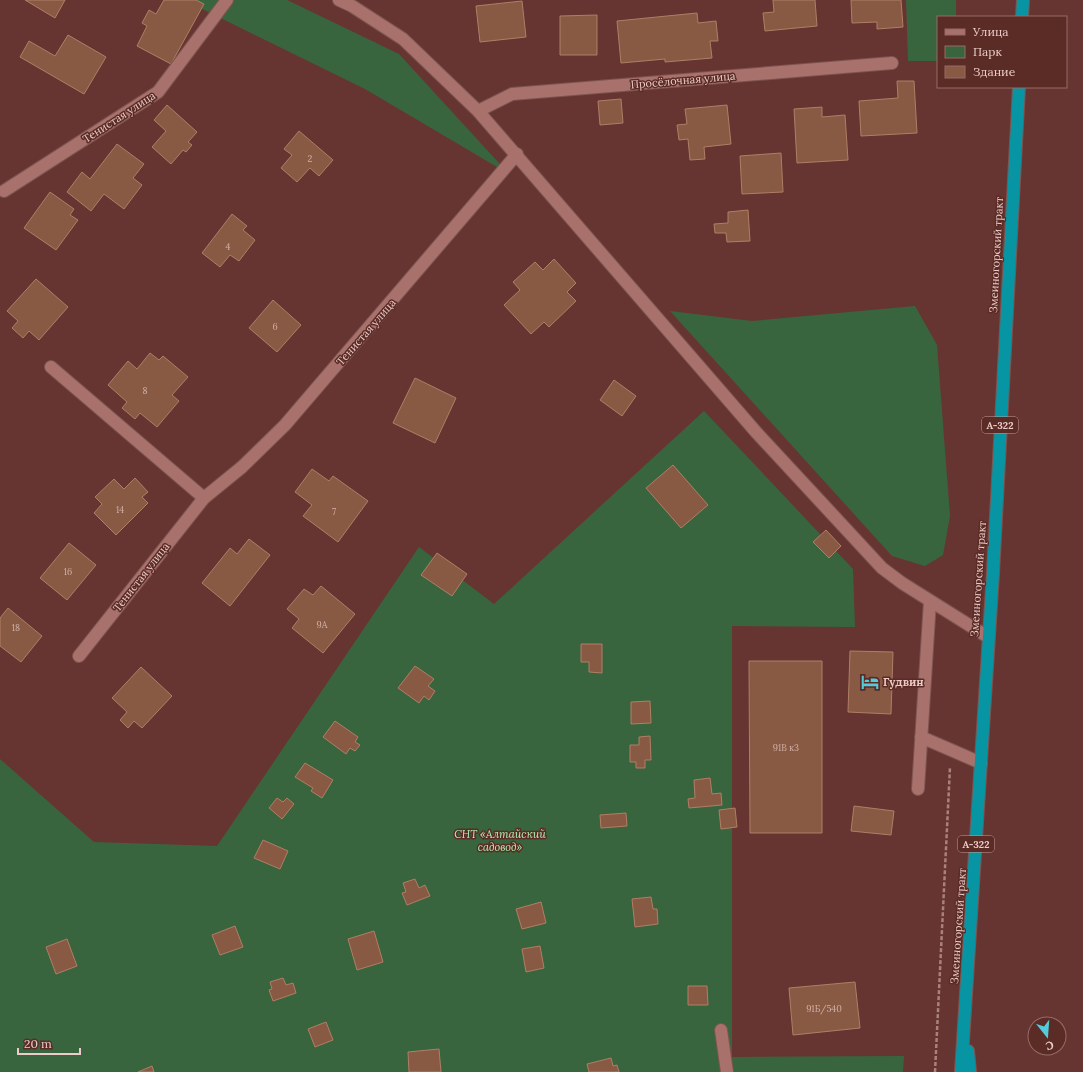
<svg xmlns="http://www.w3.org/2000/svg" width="1083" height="1072" font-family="Lora,serif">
<rect width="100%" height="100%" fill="#673531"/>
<!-- green -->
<path fill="#39653e" d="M184,0H287L399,54L509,174L365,89Z
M906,0H956V17H938V61H908Z
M915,306L937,345L950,516L943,555L925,566L892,556L670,311L752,321Z
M704,411L853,569L855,627L732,626V1057L904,1056L903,1072H0V759L94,842L217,846L419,547L494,604Z"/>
<!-- building -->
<path fill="#895a43" stroke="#b07e66" d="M25,0H65L55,18Z
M164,0H196L204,4L171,64L137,46L147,26L142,23L149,10L156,14Z
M773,0H815L817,26L765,31L763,13L774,12Z
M851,0H901L903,27L877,29V22L852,23Z
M522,1L526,37L480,42L476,6Z
M697,13L698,23L716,21L718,41H710L712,58L665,62V59L621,63L617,21Z
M597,15V55H560V16Z
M68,35L106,57L84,94L20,57L29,41L55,56Z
M897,81H914L917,133L861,136L859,101L898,98Z
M621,99L623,123L600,125L598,101Z
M167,105L197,132L188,142L192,145L186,152L183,150L171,164L152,147L166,131L154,120Z
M727,105L731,144L704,147L705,159L690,160L688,139L679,140L677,125L687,124L685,109Z
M822,107V117L845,115L848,160L797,163L794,109Z
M299,131L333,160L319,176L310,168L297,182L281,168L292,155L284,149Z
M117,144L144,164L133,178L142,185L124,209L104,194L91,211L67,192L82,172L90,179Z
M781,153L783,192L742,194L740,156Z
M50,192L74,209L70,215L78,220L56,250L24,228Z
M748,210L750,241L727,242L726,233H715L714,224L728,223V212Z
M232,214L247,226L243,230L255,240L239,261L230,255L220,267L202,253Z
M554,259L576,283L567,292L576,301L549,327L544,322L531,334L504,305L520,290L513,282L535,262L543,270Z
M36,279L68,307L39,340L29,331L23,338L12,328L18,321L7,311Z
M273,300L301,325L277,352L249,328Z
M150,353L159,360L163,356L188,377L172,395L179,401L157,427L140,413L135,419L122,408L127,402L108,385L128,361L137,369Z
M415,378L456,398L435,443L393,423Z
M614,380L636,396L622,416L600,400Z
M673,465L708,505L681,528L646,488Z
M312,469L329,481L333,476L368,501L338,542L303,516L312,505L295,492Z
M135,478L148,492L142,497L148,503L116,535L94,513L102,504L95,497L114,479L124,489Z
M826,530L841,546L829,558L813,542Z
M249,539L270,555L230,606L202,583L230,548L237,554Z
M69,543L96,565L67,600L40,578Z
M437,553L467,574L452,596L421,575Z
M321,586L355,614L323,653L292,628L299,619L287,609L304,589L313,595Z
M8,608L42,636L21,662L0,646V618Z
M581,644H602V673L589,672V662H581Z
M850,651L893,652L891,714L848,712Z
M749,661H822V833H750Z
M415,666L434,679L428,686L435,691L429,700L424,696L419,703L398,688Z
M141,667L172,696L142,728L134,721L128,728L120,720L127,712L112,698Z
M650,701L651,723L631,724V702Z
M335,721L358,737L355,742L360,745L355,751L350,748L346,754L323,737Z
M650,736L651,760H645V768H636V762H630V745H639V737Z
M305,763L333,780L322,798L311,791L313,788L295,777Z
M710,778L712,794L721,793L722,805L689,808L688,799L695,798L694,780Z
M277,798L283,802L287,798L294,804L282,819L269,808Z
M854,806L894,811L891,835L851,831Z
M735,808L737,827L721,829L719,810Z
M626,813L627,826L601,828L600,815Z
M263,840L288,851L280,869L254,858Z
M415,879L419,888L425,885L430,896L407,905L402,893L406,892L403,883Z
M651,897L653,909H657L658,924L635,927L632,899Z
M541,902L546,923L522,929L516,909Z
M235,926L243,947L220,955L212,935Z
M374,931L383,962L357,970L348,939Z
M67,939L77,966L56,974L46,947Z
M540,946L544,968L526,972L522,949Z
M283,978L286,985L293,983L296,993L273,1001L269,990L272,989L270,982Z
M855,982L860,1028L793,1035L789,988Z
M688,986H707L708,1005H688Z
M326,1022L333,1040L315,1047L308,1029Z
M439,1049L441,1072H409L408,1052Z
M611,1058L613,1066L617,1065L619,1072H589L587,1064Z
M152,1066L154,1072H138Z"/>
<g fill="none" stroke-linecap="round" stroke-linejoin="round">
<!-- minor casing -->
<g stroke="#7d5450" stroke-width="14">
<path id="minor" d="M339,0L352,6L403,39L478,111L756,432L882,568L902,583L988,637
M478,111L512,94L892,63
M4,191L158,92L227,0
M51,367L204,498
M79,656L204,498L242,467L285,425L517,154
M921,737L981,763
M918,789L930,601
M721,1030L727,1072"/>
</g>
<!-- highway casing -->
<g stroke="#7d5450" stroke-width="14">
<path id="highway" d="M1022,17L1023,0
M968,1051L970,1072
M961,1072L993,573L1019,87"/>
</g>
<!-- path -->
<path stroke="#a9817d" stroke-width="2.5" stroke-dasharray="4 2" stroke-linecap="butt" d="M935,1072L950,767"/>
<!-- minor -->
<use href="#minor" stroke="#a9716b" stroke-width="12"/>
<!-- highway -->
<use href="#highway" stroke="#0795a3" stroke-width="12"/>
</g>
<!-- icons -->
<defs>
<g id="hotel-bare" transform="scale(1.38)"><path d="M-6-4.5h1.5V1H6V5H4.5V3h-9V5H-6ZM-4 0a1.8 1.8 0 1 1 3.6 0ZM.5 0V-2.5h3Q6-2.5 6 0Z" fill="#53cbda" stroke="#5b2b26" stroke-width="2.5" paint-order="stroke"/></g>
</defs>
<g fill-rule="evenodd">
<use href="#hotel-bare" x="870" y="682"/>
</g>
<g text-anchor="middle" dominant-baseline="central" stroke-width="3" stroke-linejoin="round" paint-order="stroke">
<!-- number labels -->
<g font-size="9" fill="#d2b0a7">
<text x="310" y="158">2</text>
<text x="228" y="246">4</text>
<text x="275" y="326">6</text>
<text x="145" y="390">8</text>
<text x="120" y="509">14</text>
<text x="334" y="511">7</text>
<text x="68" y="571">16</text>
<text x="322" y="624">9А</text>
<text x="16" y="627">18</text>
<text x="786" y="747">91В к3</text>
<text x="824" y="1008">91Б/540</text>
</g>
<!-- shield labels -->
<g fill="#5b2b26" stroke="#c09c97" stroke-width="1">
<rect x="982" y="417" width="36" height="16" rx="3"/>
<rect x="958" y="836" width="36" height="16" rx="3"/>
</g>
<g font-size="10" font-weight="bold" fill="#ebccc8">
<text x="1000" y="425">А-322</text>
<text x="976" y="844">А-322</text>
</g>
<!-- street labels -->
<g font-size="11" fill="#ebccc8" stroke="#5b2b26">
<text transform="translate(683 80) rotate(-5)">Просёлочная улица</text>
<text transform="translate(119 117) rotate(-33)">Тенистая улица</text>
<text transform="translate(996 255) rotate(-87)">Змеиногорский тракт</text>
<text transform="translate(366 332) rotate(-49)">Тенистая улица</text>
<text transform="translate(141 577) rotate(-52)">Тенистая улица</text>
<text transform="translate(978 579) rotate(-86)">Змеиногорский тракт</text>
<text transform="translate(958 926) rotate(-86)">Змеиногорский тракт</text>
</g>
<!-- poi labels -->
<g font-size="11" font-weight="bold" fill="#ebccc8" stroke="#5b2b26" text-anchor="start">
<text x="883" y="682">Гудвин</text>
</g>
<!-- park labels -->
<g font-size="11" font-style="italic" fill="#acf2b2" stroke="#5b2b26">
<text x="500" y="834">СНТ «Алтайский<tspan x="500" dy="13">садовод»</tspan></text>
</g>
</g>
<!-- legend -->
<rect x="937" y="16" width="130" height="72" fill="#5b2b26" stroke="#956b67"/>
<rect x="945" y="29" width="20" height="6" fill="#a9716b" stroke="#956b67"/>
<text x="973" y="36" font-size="12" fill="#ebccc8">Улица</text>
<rect x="945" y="46" width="20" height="12" fill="#39653e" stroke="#956b67"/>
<text x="973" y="56" font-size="12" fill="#ebccc8">Парк</text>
<rect x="945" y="66" width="20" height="12" fill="#895a43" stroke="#956b67"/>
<text x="973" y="76" font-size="12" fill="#ebccc8">Здание</text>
<!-- north arrow -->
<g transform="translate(1047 1036) rotate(163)"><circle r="19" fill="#5b2b26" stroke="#956b67"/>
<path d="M0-3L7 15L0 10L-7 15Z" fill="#53cbda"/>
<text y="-6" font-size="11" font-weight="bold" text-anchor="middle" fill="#ebccc8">С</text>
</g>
<!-- scale -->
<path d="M18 1048v6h62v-6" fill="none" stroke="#ebccc8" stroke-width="2"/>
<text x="24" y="1048" font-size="12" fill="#ebccc8" stroke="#5b2b26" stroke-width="3" paint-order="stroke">20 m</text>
</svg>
